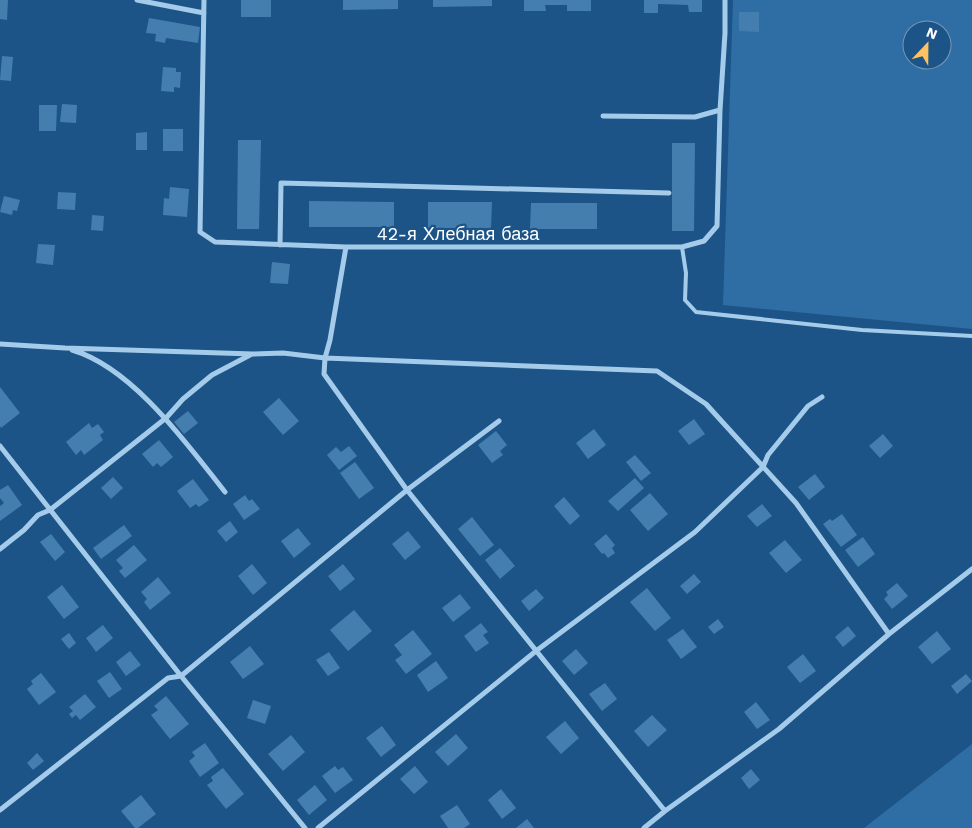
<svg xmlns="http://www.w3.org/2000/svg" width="972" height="828" font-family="'Work Sans',sans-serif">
<rect width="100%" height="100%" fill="#1c5487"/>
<!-- green -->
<path fill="#2f6ea4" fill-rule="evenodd" d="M733,0H972V329L723,305ZM912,30H942V60H912Z
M972,744V828H864Z"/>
<!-- building -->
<path fill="#447eaf" d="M0,0H8L7,20L0,19Z
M241,0H271V17H241Z
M343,0H398V9L343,10Z
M433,0H492V6L433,7Z
M524,0H591V11H567V5H545L546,11H524Z
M644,0H702V12H689L688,5L658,4V13H644Z
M739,12H759V32L739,31Z
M149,18L200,27L198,43L166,38L165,43L155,41L156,34L146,33Z
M2,56L13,57L11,81L0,80Z
M163,67L176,68V72H181L180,88L174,87V92L161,91Z
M62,104L77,105L76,123L60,122Z
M39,105H57L56,131H39Z
M163,129H183V151H163Z
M147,132V150H136V133Z
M238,140H261L259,229H237Z
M672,143H695L694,231H672Z
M170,187L189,189L187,217L163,215L164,198L169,199Z
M58,192L76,193L75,210L57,209Z
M4,196L20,200L17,211L13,210L12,215L0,212Z
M309,201L394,202V227H309Z
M428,202H492L491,228H428Z
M531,203H597V229H530Z
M92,215L104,216L103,231L91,230Z
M38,244L55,245L53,265L36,263Z
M272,262L290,264L288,284L270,283Z
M0,387L20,413L1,428L0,426Z
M279,398L299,421L283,435L263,412Z
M188,411L198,423L184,434L174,422Z
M694,419L705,434L689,445L678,431Z
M89,423L92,428L98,424L104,432L100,435L103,440L84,455L81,450L76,455L66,442Z
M594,429L606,445L588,459L576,443Z
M496,431L507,445L500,451L503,455L492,463L478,445Z
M883,434L893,446L880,458L869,446Z
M159,440L173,457L161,467L157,463L153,467L142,454Z
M349,446L357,456L339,470L327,455L336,447L341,452Z
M635,455L651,473L641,481L626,462Z
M355,462L374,488L359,499L340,473Z
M815,474L825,487L809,500L798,487Z
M113,477L123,488L111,499L101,488Z
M635,478L644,488L618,511L608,501Z
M193,479L209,500L199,507L196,504L190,508L177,491Z
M8,485L22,505L0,521V506L4,503L0,498V490Z
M650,493L668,514L648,531L630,510Z
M245,495L249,501L252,499L260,509L244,520L233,504Z
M564,497L580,516L570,525L554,506Z
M762,504L772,516L757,527L747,516Z
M842,514L857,535L841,547L823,524L830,519L832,521Z
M472,517L494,545L480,556L458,529Z
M230,521L238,532L226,542L217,531Z
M124,525L132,536L101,559L93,548Z
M298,528L311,544L294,558L281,541Z
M408,531L421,547L405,560L392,544Z
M51,534L65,552L55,561L40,542Z
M606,534L615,545L612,548L615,553L608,558L604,553L602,554L594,544Z
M863,537L875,554L858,567L845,550Z
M785,540L802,560L786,573L769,553Z
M134,545L147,560L125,578L119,571L123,568L116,560Z
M500,548L515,566L500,579L485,560Z
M252,564L267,583L253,595L238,576Z
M343,564L355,579L340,591L328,576Z
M694,574L701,582L687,594L680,586Z
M158,577L171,593L150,610L144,602L147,599L141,592Z
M897,583L908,596L892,609L884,599L888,595L886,592Z
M62,585L79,607L64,619L47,597Z
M647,588L671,618L655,631L630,602Z
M536,589L544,598L529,611L521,601Z
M460,594L471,608L453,622L442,608Z
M354,610L372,631L348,651L330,630Z
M718,619L724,627L714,634L708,627Z
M481,623L488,632L483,635L489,643L476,652L464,636Z
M103,625L113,638L96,652L86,638Z
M848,626L856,636L843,647L835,637Z
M683,629L697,647L681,659L667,640Z
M413,630L432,654L406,674L395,660L402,655L394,645Z
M937,631L951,649L932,664L918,647Z
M69,633L76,643L69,649L61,639Z
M250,646L264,664L243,679L230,662Z
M576,649L588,663L574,675L562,661Z
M130,651L141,665L126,676L116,662Z
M329,652L340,668L328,676L316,660Z
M803,654L816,671L800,683L787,667Z
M436,661L448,678L428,692L417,675Z
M110,672L122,689L109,698L97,681Z
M41,673L56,692L39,705L27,689L33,684L31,681Z
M966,674L972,681L957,694L951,686Z
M605,683L617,699L602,711L589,694Z
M85,694L96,707L80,720L76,715L72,718L69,714L73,711L69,707Z
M166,696L189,724L170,739L151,715L158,710L154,706Z
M253,700L271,706L265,724L247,718Z
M756,702L770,720L757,729L744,712Z
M652,715L667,730L648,747L634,731Z
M565,721L579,738L561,754L546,737Z
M382,726L396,745L381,757L366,738Z
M456,734L468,748L448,766L435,752Z
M291,735L305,752L283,771L268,754Z
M205,743L219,763L200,777L189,761L195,756L192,752Z
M37,753L44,761L33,770L27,763Z
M335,766L338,770L343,767L353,780L335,793L322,776Z
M415,766L428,782L414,794L400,779Z
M223,768L244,794L226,809L207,785L213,781L211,777Z
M751,769L760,780L749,789L741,778Z
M315,785L327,800L309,815L297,800Z
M501,789L516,808L502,819L488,800Z
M141,795L156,814L138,828H135L121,811Z
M457,805L470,824L464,828H448L440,816Z
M527,819L534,828H516Z"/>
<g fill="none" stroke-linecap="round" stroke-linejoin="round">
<!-- lane -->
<path stroke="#a5cbeb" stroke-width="4" d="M682,247L686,273L685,300L696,312L862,330L972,336"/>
<!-- street -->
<path stroke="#a5cbeb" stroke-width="5" d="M137,0L204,13
M204,0L200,232L215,242L346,247H682L704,241L717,226L720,110L725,33V0
M603,116L695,117L720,110
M280,245L281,183L669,193
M346,247L330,340L325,358L324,374L407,490L665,811
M0,344L65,348L253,354L283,353L325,358L657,371L706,404L796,503L889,634
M72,350C133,368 187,444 225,492
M0,446L181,676L305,828
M0,549L24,530L38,515L50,510L166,418L183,399L212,375L252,354
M0,810L168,678L181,676L407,490L499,421
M318,828L536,651L695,532L763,467L768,455L808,406L822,397
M644,828L665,811L779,729L889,634L972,569"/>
</g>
<g text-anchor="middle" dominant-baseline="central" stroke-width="4.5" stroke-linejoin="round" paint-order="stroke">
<!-- street labels -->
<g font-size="18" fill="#fff" stroke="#1c5487">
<text x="458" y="233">42-я Хлебная база</text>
</g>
</g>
<!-- north arrow -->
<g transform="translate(927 45) rotate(22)"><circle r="24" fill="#1c5487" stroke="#7798b7"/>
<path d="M0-4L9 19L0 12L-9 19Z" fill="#fcc162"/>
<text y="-8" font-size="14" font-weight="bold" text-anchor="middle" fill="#ffffff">N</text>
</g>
</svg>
